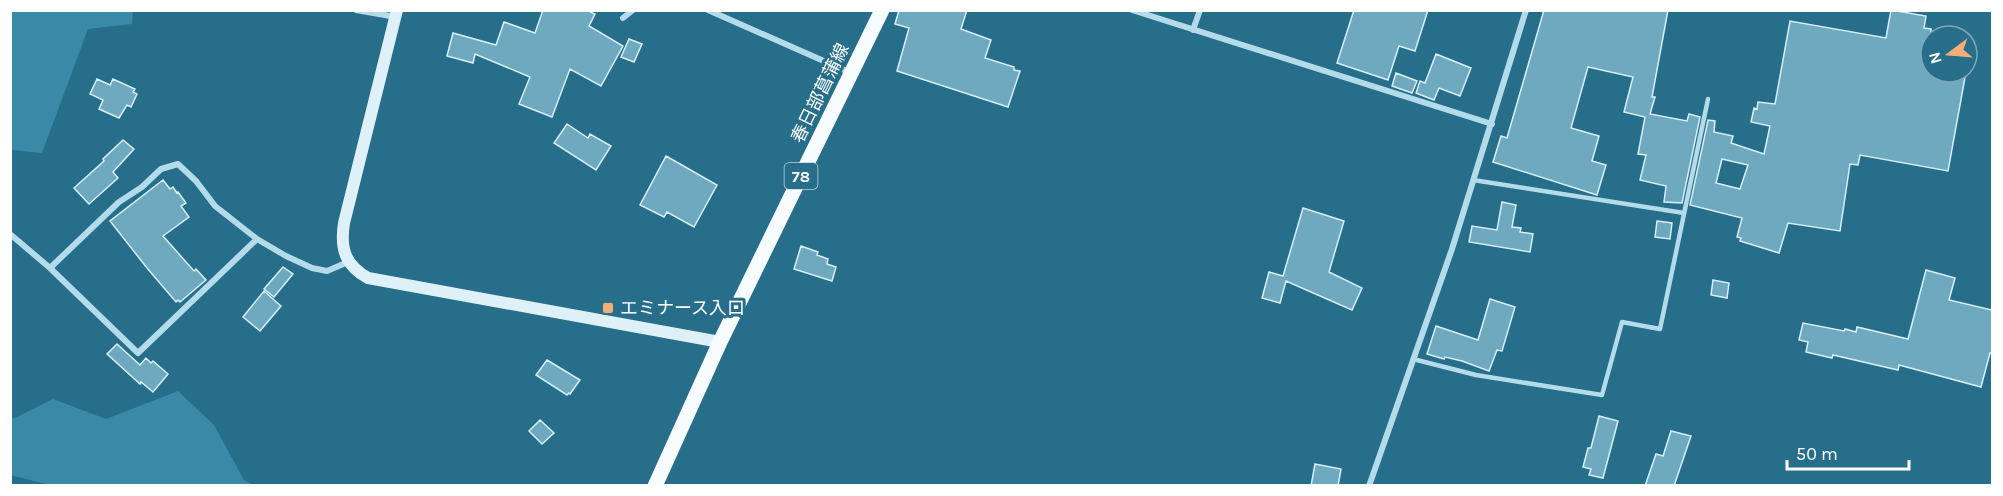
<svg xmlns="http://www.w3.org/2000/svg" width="2003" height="496" font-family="Karla,'Noto Sans JP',sans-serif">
<rect width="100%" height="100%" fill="#266e8a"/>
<!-- green -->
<path fill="#3a89a7" d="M10,11H133L132,24L88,29L42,153L11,150Z
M178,391L214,425L244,480L253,485H50L11,475V417L15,418L53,399L106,419Z"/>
<!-- building -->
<path fill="#6ea9c0" stroke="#d7eff7" stroke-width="1.5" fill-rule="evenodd" d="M543,10H586L595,14L589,26L623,46L601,86L570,69L552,117L519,104L530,77L475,54L473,63L447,56L453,33L496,45L504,22L535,33Z
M899,10H967L961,29L991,40L985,58L1014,67V70L1020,71L1008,107L897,71L909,28L895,24Z
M1354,10H1428L1415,51L1399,46L1388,80L1337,63Z
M1544,10H1668L1652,97H1655L1650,114L1687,121L1689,114L1700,117L1682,203L1664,202L1666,186L1640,180L1646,155L1638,154L1645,117L1624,112L1633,77L1588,67L1571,128L1599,136L1592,161L1606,165L1597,195L1493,162L1501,136L1507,138Z
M1891,10L1926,16L1924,28L1931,29V72H1966L1948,171L1860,155L1858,165L1850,164L1840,231L1788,223L1779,253L1740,241L1741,238L1737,237L1742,218L1690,205L1708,120L1715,121L1714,132L1733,136L1731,143L1764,154L1770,126L1751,122L1754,108L1757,109L1758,102L1775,104L1790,21L1886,38ZM1722,159L1748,165L1740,189L1716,183Z
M629,39L642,44L634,62L621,57Z
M1436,54L1471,68L1460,96L1439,88L1434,100L1416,93L1420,81L1425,83Z
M1396,73L1417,81L1412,93L1392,86Z
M97,79L110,85L113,79L135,89L133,92L137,94L131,107L127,105L119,118L99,109L103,100L90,94Z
M567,124L588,138L590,134L611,146L596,170L554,143Z
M123,140L134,149L113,172L118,178L89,204L74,188L104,161L103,159Z
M666,156L717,185L694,227L667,212L664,217L640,205Z
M163,180L170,189L173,187L177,193L178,192L186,203L181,206L189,217L163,236L194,271L196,269L206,280L180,302L178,300L176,302L147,268L110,221Z
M1502,202L1516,205L1512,227L1521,228L1520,232L1533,234L1530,252L1469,242L1472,226L1497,230Z
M1303,208L1344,221L1329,272L1362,288L1352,310L1286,281L1280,303L1262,298L1269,272L1283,276Z
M1657,221L1672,223L1670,239L1655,237Z
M801,246L818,252L817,255L828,259L827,264L836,267L832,281L794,269Z
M283,267L293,274L274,297L264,289Z
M1926,270L1955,278L1949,300L1992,310V353H1990L1981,387L1899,365L1898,370L1833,355L1832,358L1806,352L1808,342L1799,340L1803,323L1844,331L1845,329L1856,332L1857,327L1908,339Z
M1713,280L1729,283L1727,298L1711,295Z
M264,291L281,306L260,331L243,317Z
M1490,299L1515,307L1502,351L1497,350L1489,371L1462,361L1445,357L1444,359L1427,354L1436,326L1478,340Z
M117,344L140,365L146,358L151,363L153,361L168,374L153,392L141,382L140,384L107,354Z
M547,360L580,380L570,394L569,393L567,395L536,375Z
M1599,416L1618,421L1603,478L1589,475L1591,469L1583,467L1588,448H1591Z
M540,420L554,433L542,444L529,431Z
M1671,431L1691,436L1674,486H1645L1656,454L1663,456Z
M1315,464L1341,469L1338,486H1311Z"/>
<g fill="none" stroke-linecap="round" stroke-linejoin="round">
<!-- lane -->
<path stroke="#b3dbea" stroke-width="4.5" d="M1473,180L1684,213
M1413,359L1476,375L1602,395L1622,322L1660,329L1708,99"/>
<!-- street -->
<path stroke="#b3dbea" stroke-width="6" d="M356,10L396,17
M708,10L851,73
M1132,10L1492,124
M623,18L633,10
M1193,30L1200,10
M10,234L50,268L119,202L142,187L161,169L178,164L196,181L215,206L257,239L286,256L312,268L327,271L348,262
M50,268L138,353L257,239
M1369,486L1452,249L1526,10"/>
<!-- secondary -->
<path stroke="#def1f8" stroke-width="12" d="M397,10L344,223C340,249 345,265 368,278L720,342"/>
<!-- primary -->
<path stroke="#f7fcfe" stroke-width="15" d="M655,486L720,342L882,10"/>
</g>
<!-- markers -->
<rect fill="#f3ad78" stroke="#266e8a" stroke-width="2" x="602" y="302" width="12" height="12" rx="3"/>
<g text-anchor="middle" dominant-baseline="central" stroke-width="6" stroke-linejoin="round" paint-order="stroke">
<!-- shield labels -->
<rect fill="#266e8a" stroke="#bed4dc" stroke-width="1.5" x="784.5" y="163" width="33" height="26" rx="4.5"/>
<g font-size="16" font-weight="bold" fill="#fff">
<text x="801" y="176">78</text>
</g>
<!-- street labels -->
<g font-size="18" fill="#fff" stroke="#266e8a">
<text transform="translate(820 93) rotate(-64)">春日部菖蒲線</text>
</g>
<!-- poi labels -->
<g font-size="18" fill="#fff" stroke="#266e8a" text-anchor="start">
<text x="620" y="308">エミナース入口</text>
</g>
</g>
<!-- border -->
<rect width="2003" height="496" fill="none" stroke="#ffffff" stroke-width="24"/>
<!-- north arrow -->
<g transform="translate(1949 54) rotate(254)"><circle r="28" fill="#266e8a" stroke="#7da8b9" stroke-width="1.5"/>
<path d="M0-4.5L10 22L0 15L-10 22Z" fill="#f3ad78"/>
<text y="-9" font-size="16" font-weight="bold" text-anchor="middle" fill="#ffffff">N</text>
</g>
<!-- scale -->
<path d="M1787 460v9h122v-9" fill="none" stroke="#ffffff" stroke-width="3"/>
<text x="1796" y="460" font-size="18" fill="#ffffff" stroke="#266e8a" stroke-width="4.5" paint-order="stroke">50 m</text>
</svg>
